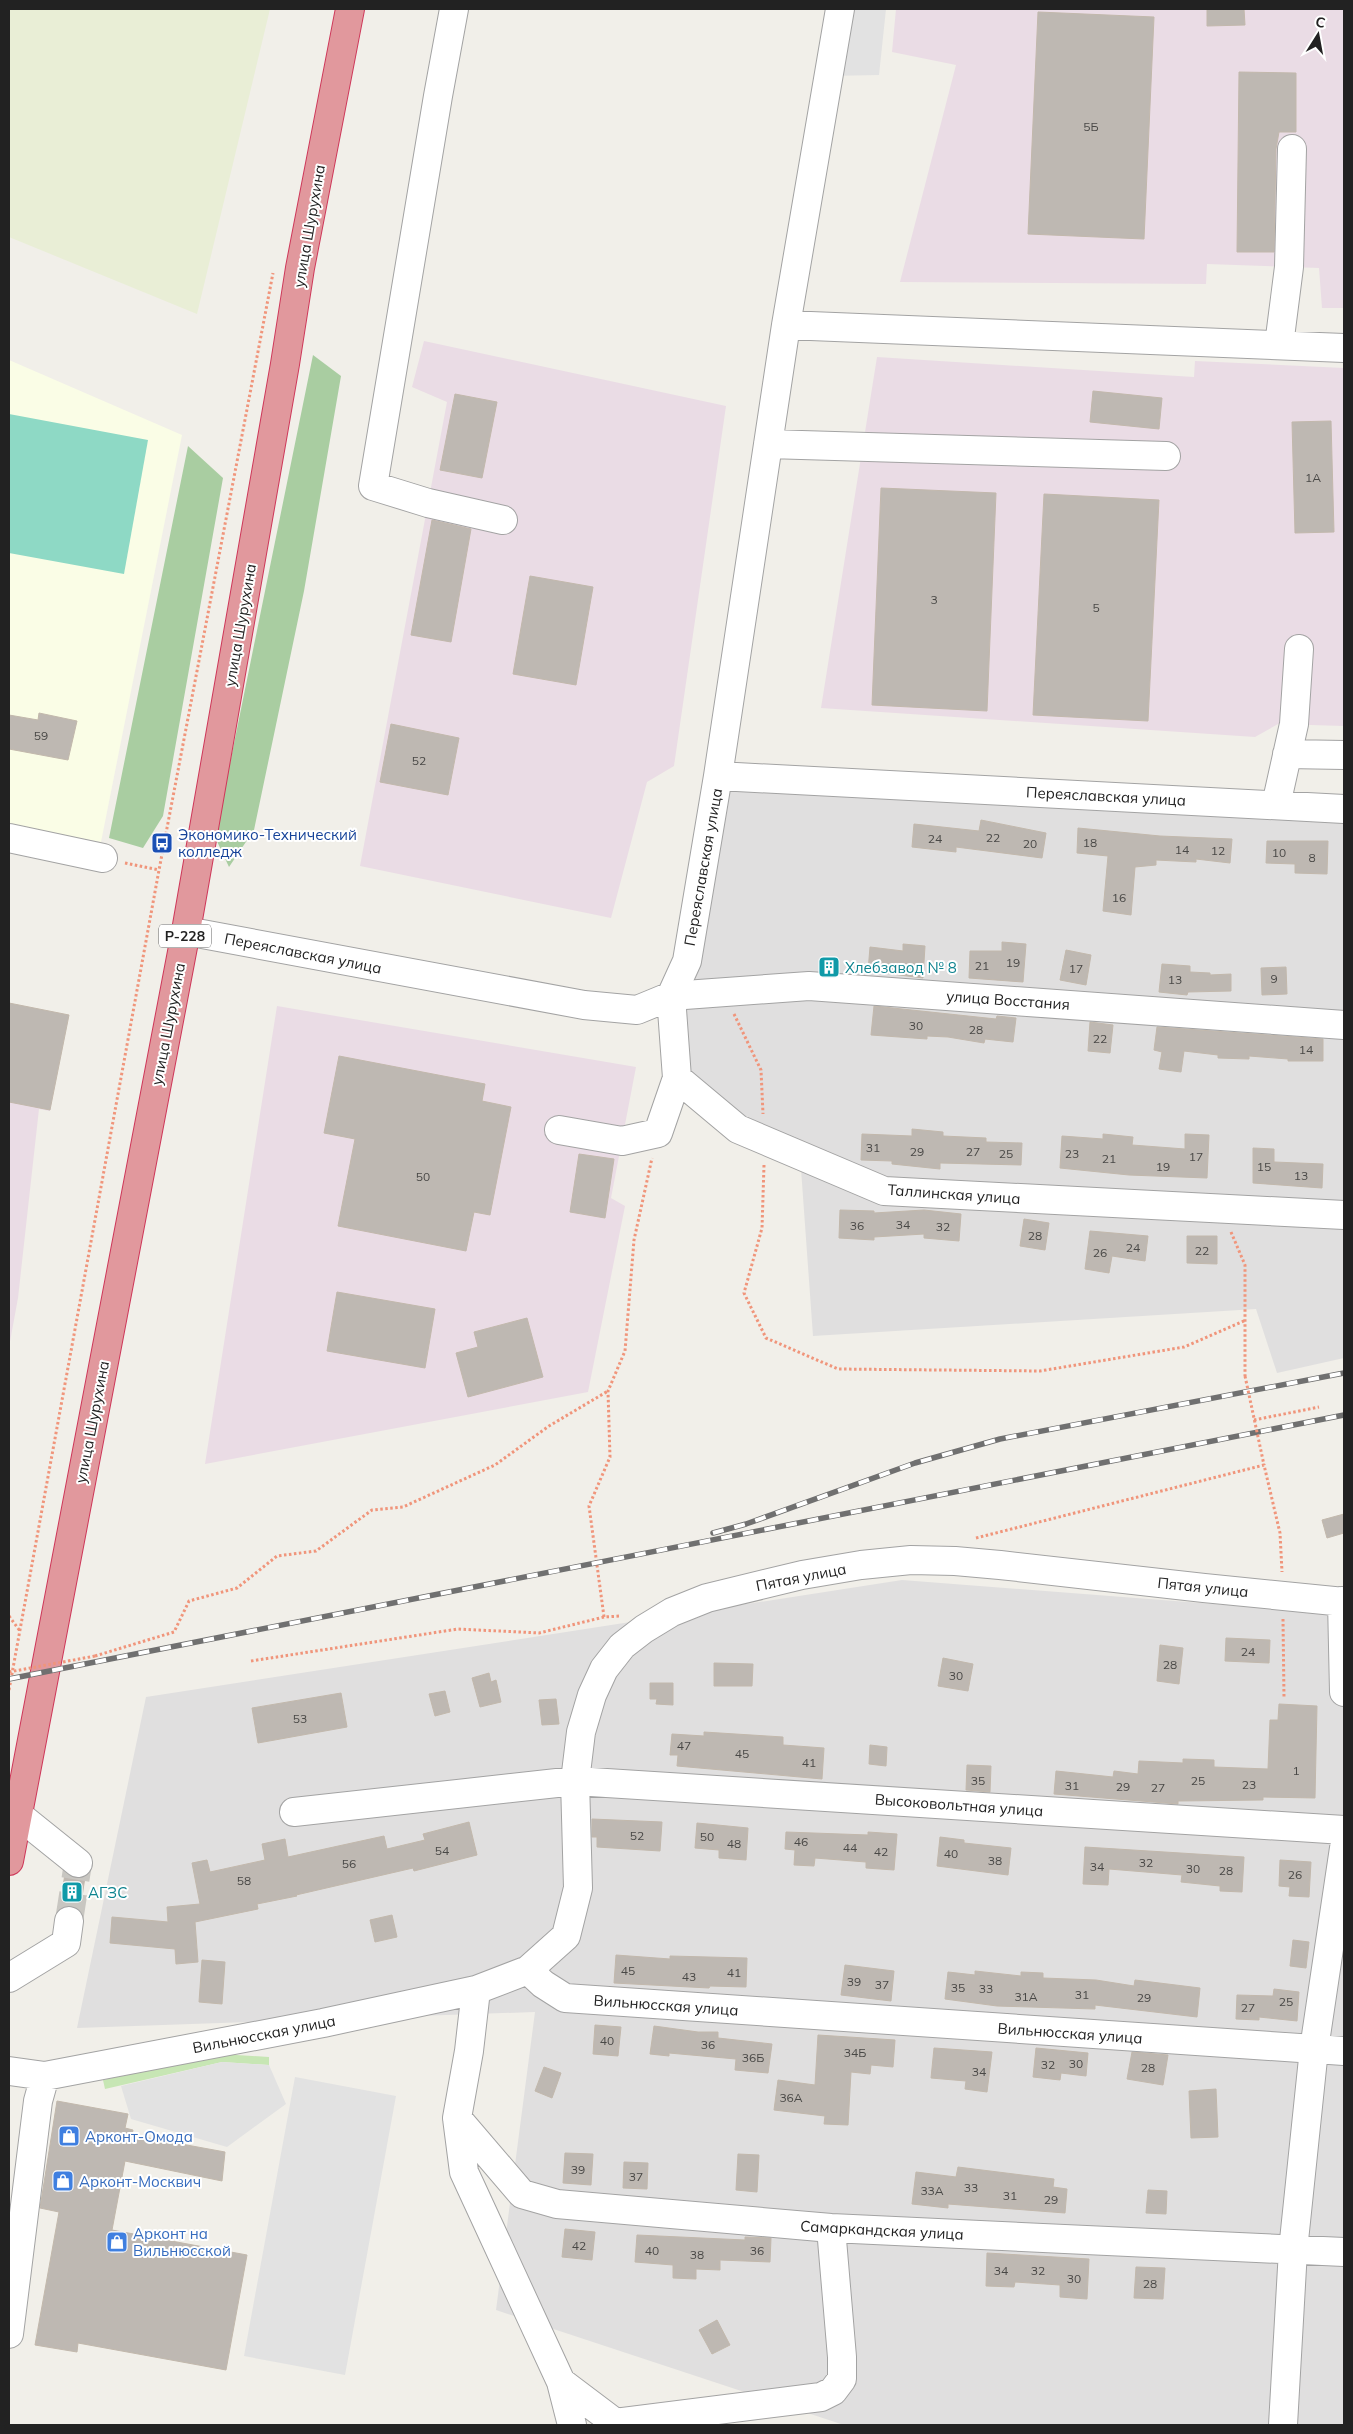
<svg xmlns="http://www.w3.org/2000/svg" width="1353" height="2434" font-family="Mulish,sans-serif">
<rect width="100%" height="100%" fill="#f1efe9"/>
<!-- residential -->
<path fill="#e0dfdf" d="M718,776L1344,808V1358L1277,1373L1256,1309L813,1336L800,1155L677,1078L687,961Z
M902,1580L1344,1614V2425H844L496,2310L535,2012L77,2028L146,1697Z"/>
<!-- industrial -->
<path fill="#eadce5" d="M896,9H1344V308H1322L1319,268L1207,264L1206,284L900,282L956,65L892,52Z
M424,341L726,406L674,766L647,782L611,918L360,866L447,402L412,387Z
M877,357L1194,377L1195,361L1344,368V726L1278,724L1255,737L821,708Z
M9,1003L69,1015L50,1111L39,1109L18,1298L9,1347Z
M277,1006L636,1067L611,1198L625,1206L588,1392L205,1464Z"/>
<!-- education -->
<path fill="#fafde6" d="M9,360L182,435L101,842L9,824Z"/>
<!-- farmland -->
<path fill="#e9eed6" d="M9,9H270L197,314L9,237Z"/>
<!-- grass -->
<path fill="#c7e6b4" d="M221,2054L269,2057V2065L222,2062L105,2089L103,2080Z"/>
<!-- forest -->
<path fill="#a9cda1" d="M313,355L341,376L304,591L254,830L229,867L215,837Z
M188,446L223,478L163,816L143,848L109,838Z"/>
<!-- pitch -->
<path fill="#8ed9c5" d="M9,414L148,440L124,574L9,553Z"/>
<!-- parking -->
<path fill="#e2e2e2" d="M840,9H886L879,75L828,76Z
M222,2062L269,2065L286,2104L227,2147L131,2119L121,2086Z
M295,2077L396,2096L345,2375L244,2356Z"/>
<!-- building -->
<path fill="#beb8b2" stroke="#c2b8ac" d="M1207,9H1244L1245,25L1207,26Z
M1038,12L1154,17L1144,239L1028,234Z
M1239,72L1296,73V132H1279L1276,149L1274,252H1237Z
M1093,391L1162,398L1159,429L1090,422Z
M455,394L497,402L482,478L440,470Z
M1331,421L1334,532L1295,533L1292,422Z
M881,488L996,493L987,711L872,705Z
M1044,494L1159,500L1148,721L1033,715Z
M432,520L471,529L451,642L411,635Z
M530,576L593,587L576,685L513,674Z
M39,713L77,721L68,760L9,749V715L38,720Z
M391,724L459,738L448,795L380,782Z
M981,820L1046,833L1042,858L956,847V852L912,847L914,824L979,831Z
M1078,828L1160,836L1232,839L1230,863L1196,859V862L1156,860V865L1135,867L1131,915L1103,911L1108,856L1077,853Z
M1267,841H1328L1327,874L1295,873V864L1266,863Z
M1002,942L1026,944L1023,982L969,978L970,951H1002Z
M903,944L925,946L923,978L868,971L870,947L903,951Z
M1066,950L1091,955L1086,985L1060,980Z
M1162,964L1190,966V972L1210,973V975L1231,974V991L1188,992L1187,995L1159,992Z
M1286,967L1287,994L1262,995L1261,968Z
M9,1003L69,1015L50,1110L9,1102Z
M874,1006L996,1019L997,1016L1016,1018L1013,1042L985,1039L984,1043L948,1037L927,1036V1039L871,1035Z
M1090,1022L1113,1025L1110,1053L1088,1051Z
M1157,1027L1323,1039V1061H1288V1059L1249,1056V1059L1218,1058V1055L1184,1051L1181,1072L1159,1069L1162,1052L1154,1050Z
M339,1056L485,1084L482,1101L511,1107L490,1215L474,1212L466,1251L338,1226L355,1139L324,1133Z
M912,1129L943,1132V1136L986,1138V1142L1022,1143L1021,1165L940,1163V1169L892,1164V1161L861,1160L862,1134L912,1136Z
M1103,1134L1133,1137L1132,1145L1185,1149V1134L1209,1135L1207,1178L1129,1175L1060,1168L1062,1136L1103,1139Z
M1253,1148L1274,1149V1162L1323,1164L1322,1188L1253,1183Z
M579,1154L614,1159L605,1218L570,1212Z
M840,1210L874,1211V1213L924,1210L961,1214L959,1241L924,1238V1234L874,1237V1240L839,1238Z
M1024,1219L1049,1223L1045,1250L1020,1246Z
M1090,1231L1148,1236L1145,1261L1112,1256L1109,1273L1085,1269Z
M1187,1236H1217V1264L1187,1263Z
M337,1292L435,1309L425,1368L327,1351Z
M527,1318L543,1377L468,1397L456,1353L478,1347L474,1332Z
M1344,1514V1533L1327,1538L1322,1520Z
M1226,1638L1270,1640L1269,1663L1225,1661Z
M1160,1645L1183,1648L1179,1684L1157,1681Z
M943,1658L973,1664L968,1691L938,1686Z
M714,1663L753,1664L752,1686H714Z
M489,1673L491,1682L496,1680L501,1702L480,1707L472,1678Z
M650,1683H673V1705L656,1704L657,1699H650Z
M445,1691L450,1712L435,1716L429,1694Z
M341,1693L347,1727L258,1743L252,1708Z
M556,1699L559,1724L542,1725L539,1700Z
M1279,1704L1317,1706L1315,1798L1263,1797V1800L1178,1801V1804L1054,1794L1056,1771L1113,1777L1114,1771L1138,1774L1139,1761L1183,1763V1759L1214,1760V1767L1268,1769L1270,1720H1278Z
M704,1732L783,1737V1745L824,1748L822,1779L677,1766L678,1755H670L672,1734L704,1736Z
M870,1745L887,1747L886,1766L869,1764Z
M967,1765L991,1766L990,1792L966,1790Z
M592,1819L662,1822L660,1851L597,1847V1837H592Z
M469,1822L477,1855L414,1871L413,1868L296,1895L297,1896L257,1904L258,1909L195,1922L198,1962L176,1964L175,1949L110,1943L112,1917L168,1922L167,1907L200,1904L192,1863L207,1860L210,1872L265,1860L262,1844L285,1839L288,1857L384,1836L387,1849L425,1840L423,1834Z
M697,1823L748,1828L746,1860L719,1858V1850L695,1848Z
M786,1832L868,1835V1832L897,1834L894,1870L866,1868V1862L815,1858L814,1866L794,1865L795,1850L785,1849Z
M940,1837L964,1840V1843L1011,1848L1008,1875L937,1866Z
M1085,1847L1244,1857L1242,1892L1220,1891V1886L1181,1882L1182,1875L1109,1869L1108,1885L1083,1884Z
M1280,1860L1311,1862L1309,1897L1289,1896L1290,1887L1279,1886Z
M65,1873L75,1878L85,1877L80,1910L71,1906L60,1909Z
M392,1915L397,1937L375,1942L370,1920Z
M1293,1940L1309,1942L1306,1968L1290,1966Z
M616,1955L670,1959V1956L747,1958L746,1987L710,1986L709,1988L614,1983Z
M202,1960L225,1962L222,2004L199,2002Z
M845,1965L894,1971L891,2001L841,1995Z
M975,1971L1021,1976V1972L1043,1973V1978L1096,1980L1134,1986L1135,1980L1200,1988L1197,2017L1095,2005V2009L997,2006L945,1999L948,1972L975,1975Z
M1274,1989L1299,1992L1297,2021L1259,2017V2020L1236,2019L1237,1995L1273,1996Z
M595,2025L621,2027L618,2056L593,2054Z
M654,2026L698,2032H718V2038L772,2044L768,2073L735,2070L736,2059L669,2053V2056L650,2054Z
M818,2035L895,2040L893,2067L871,2065L870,2074L851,2072L848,2125L824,2124L825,2116L774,2110L778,2080L815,2085Z
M934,2048L992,2052L987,2092L965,2089L966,2081L931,2078Z
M1036,2048L1088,2053L1086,2076L1061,2073L1060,2080L1033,2077Z
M1132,2052L1168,2055L1163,2085L1127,2079Z
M544,2067L561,2073L552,2098L535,2091Z
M1216,2089L1218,2137L1191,2138L1189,2091Z
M57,2101L128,2114L125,2128L133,2130L132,2135L225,2152L222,2181L125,2161L112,2230L247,2255L226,2370L78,2343L77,2352L35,2345L59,2212L40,2208Z
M565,2153L593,2154L591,2185L563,2183Z
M738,2154L759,2155L757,2192L736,2190Z
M624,2162L648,2163L647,2189L623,2188Z
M958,2167L1054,2179L1053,2187L1067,2189L1065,2213L948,2204V2208L912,2204L916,2172L956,2177Z
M1148,2190L1167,2191L1166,2214L1146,2213Z
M565,2229L595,2232L592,2260L562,2257Z
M637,2235L745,2240V2237L771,2238L770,2262L720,2260V2270L696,2269V2279L673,2278V2265L635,2262Z
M987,2253L1089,2259L1087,2299L1060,2297V2285L1015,2282L1014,2287L986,2286Z
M1136,2267L1165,2268L1163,2299L1134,2298Z
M717,2320L730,2345L712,2354L699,2330Z"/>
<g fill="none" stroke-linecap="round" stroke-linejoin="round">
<!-- minor-tunnel -->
<path stroke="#c8c6c1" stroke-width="28" stroke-dasharray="28 14" stroke-linecap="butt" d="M69,1921L78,1863"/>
<!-- minor casing -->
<g stroke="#a3a3a3" stroke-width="30">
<path id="minor" d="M454,9L438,96L373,486L428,503L503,520
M786,325L1344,348
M1279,345L1289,267L1292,149
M768,444L1166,456
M1287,754L1344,755
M718,776L786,325L840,9
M1276,805L1294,724L1299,649
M9,838L103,858
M186,931L584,1005L637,1010L671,996L687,961L718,776L1344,809
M1344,1025L809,986L671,996L677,1078L738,1129L884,1191L1344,1215
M559,1130L622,1141L658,1133L677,1078
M1342,1601L1344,1692
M294,1812L575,1781L1344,1830
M17,1814L78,1863
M528,1970L543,1984L565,1998L1344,2051
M9,1978L66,1943L69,1921
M476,1990L469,2051L457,2118L464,2172L561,2382L618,2425
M9,2071L45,2076L323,2023L476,1990L528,1970L566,1936L578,1888L575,1781L581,1732L592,1695L604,1669L622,1646L644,1629L672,1612L707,1598L802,1575L861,1565L911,1560L955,1561L1000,1565L1204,1588L1344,1602
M457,2118L522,2194L557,2204L831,2228L1344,2252
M9,2334L38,2101L45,2076
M561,2382L572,2425
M615,2423L821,2397L833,2391L842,2379V2357L831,2228
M1283,2425L1293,2250L1314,2049L1344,1848"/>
</g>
<!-- highway casing -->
<g stroke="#ce3759" stroke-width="30">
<path id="highway" d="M9,1861L186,931L285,364L300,268L350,9"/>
</g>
<!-- path -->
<path stroke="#f0957b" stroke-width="3" stroke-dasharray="2.5 2.5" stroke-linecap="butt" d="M125,863L159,870
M734,1014L761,1070L763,1114
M764,1165L762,1228L744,1293L766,1338L838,1369L1040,1371L1184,1347L1246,1320
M1231,1232L1245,1265V1376
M1254,1420L1319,1407
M976,1538L1264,1465L1280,1533L1282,1572
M9,1616L20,1631
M604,1617L589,1506L610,1457L608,1391L625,1351L634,1240L652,1158
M1283,1619L1284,1698
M95,1656L174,1632L189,1601L237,1588L277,1556L316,1551L372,1510L403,1507L495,1465L549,1426L608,1391
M251,1661L458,1629L539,1633L604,1617L621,1616
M9,1690L159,870L273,273"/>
<!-- minor -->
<use href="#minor" stroke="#fff" stroke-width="28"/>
<!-- highway -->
<use href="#highway" stroke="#e1989d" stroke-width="28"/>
<!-- rail casing -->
<g stroke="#707070" stroke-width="5.5">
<path id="rail" d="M713,1533L746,1524L915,1463L1000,1439L1344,1373
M9,1679L1344,1415"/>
</g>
<!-- rail -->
<use href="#rail" stroke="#fff" stroke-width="4" stroke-dasharray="11" stroke-linecap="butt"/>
<!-- path-bridge -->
<path stroke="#f0957b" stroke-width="3" stroke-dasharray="2.5 2.5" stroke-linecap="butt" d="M1245,1376L1264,1465
M9,1672L95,1656"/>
</g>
<!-- icons -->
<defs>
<g id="bus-square" transform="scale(1.125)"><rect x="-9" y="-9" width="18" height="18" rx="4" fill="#1a4fb4" stroke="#fff"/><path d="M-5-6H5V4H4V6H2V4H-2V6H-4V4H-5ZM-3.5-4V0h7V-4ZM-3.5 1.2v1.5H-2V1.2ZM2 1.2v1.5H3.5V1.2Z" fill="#fff"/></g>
<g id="building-square" transform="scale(1.125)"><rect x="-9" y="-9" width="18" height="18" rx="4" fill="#0f9aa8" stroke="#fff"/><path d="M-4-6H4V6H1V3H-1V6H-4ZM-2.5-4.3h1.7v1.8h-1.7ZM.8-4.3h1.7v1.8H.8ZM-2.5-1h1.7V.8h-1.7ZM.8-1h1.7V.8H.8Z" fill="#fff"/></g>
<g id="shop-square" transform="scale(1.125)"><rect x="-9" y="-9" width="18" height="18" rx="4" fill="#3f7fe0" stroke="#fff"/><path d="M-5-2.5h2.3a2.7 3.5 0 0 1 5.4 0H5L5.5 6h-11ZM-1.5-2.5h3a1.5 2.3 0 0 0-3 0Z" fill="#fff"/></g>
</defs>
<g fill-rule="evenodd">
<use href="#bus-square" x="162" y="843"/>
<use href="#building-square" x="829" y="967"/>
<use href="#building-square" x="72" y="1892"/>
<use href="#shop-square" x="69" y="2136"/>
<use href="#shop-square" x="63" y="2181"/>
<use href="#shop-square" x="117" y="2242"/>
</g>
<g text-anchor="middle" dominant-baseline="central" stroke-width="4" stroke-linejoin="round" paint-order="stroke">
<!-- number labels -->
<g font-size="12" fill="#494846">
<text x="1091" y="126">5Б</text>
<text x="1313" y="477">1А</text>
<text x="934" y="599">3</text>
<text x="1096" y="607">5</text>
<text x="41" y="735">59</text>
<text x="419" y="760">52</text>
<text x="993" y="837">22</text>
<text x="935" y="838">24</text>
<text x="1090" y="842">18</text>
<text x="1030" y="843">20</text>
<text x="1182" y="849">14</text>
<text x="1218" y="850">12</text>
<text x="1279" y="852">10</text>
<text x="1312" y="857">8</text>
<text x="1119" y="897">16</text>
<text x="1013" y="962">19</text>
<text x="982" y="965">21</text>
<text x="1076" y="968">17</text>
<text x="1274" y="978">9</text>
<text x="1175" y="979">13</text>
<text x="916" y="1025">30</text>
<text x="976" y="1029">28</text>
<text x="1100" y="1038">22</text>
<text x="1306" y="1049">14</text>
<text x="873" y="1147">31</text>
<text x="917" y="1151">29</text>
<text x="973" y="1151">27</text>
<text x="1006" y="1153">25</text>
<text x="1072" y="1153">23</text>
<text x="1196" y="1156">17</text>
<text x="1109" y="1158">21</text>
<text x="1163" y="1166">19</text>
<text x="1264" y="1166">15</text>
<text x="1301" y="1175">13</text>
<text x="423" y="1176">50</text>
<text x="903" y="1224">34</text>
<text x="857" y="1225">36</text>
<text x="943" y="1226">32</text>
<text x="1035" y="1235">28</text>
<text x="1133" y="1247">24</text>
<text x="1202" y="1250">22</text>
<text x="1100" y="1252">26</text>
<text x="1248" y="1651">24</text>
<text x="1170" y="1664">28</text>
<text x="956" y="1675">30</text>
<text x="300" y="1718">53</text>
<text x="684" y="1745">47</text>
<text x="742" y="1753">45</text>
<text x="809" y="1762">41</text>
<text x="1296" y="1770">1</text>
<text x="978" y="1780">35</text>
<text x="1198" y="1780">25</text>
<text x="1249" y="1784">23</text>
<text x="1072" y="1785">31</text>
<text x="1123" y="1786">29</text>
<text x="1158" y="1787">27</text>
<text x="637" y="1835">52</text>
<text x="707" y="1836">50</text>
<text x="801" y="1841">46</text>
<text x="734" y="1843">48</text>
<text x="850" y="1847">44</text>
<text x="442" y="1850">54</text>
<text x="881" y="1851">42</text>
<text x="951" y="1853">40</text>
<text x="995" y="1860">38</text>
<text x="1146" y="1862">32</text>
<text x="349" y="1863">56</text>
<text x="1097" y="1866">34</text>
<text x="1193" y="1868">30</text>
<text x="1226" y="1870">28</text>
<text x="1295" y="1874">26</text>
<text x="244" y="1880">58</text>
<text x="628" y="1970">45</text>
<text x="734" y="1972">41</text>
<text x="689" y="1976">43</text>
<text x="854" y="1981">39</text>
<text x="882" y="1984">37</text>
<text x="958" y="1987">35</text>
<text x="986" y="1988">33</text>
<text x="1082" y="1994">31</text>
<text x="1026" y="1996">31А</text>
<text x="1144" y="1997">29</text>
<text x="1286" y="2001">25</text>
<text x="1248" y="2007">27</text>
<text x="607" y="2040">40</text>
<text x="708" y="2044">36</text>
<text x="855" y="2052">34Б</text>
<text x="753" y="2057">36Б</text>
<text x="1076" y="2063">30</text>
<text x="1048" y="2064">32</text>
<text x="1148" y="2067">28</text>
<text x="979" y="2071">34</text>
<text x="791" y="2097">36А</text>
<text x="578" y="2169">39</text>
<text x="636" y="2176">37</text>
<text x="971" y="2187">33</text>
<text x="932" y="2190">33А</text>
<text x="1010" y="2195">31</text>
<text x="1051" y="2199">29</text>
<text x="579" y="2245">42</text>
<text x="652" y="2250">40</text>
<text x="757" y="2250">36</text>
<text x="697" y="2254">38</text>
<text x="1001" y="2270">34</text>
<text x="1038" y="2270">32</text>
<text x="1074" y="2278">30</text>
<text x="1150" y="2283">28</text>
</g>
<!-- shield labels -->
<rect fill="#fff" stroke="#646464" stroke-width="1" x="159" y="924.5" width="52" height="23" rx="4"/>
<g font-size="14" font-weight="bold" fill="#222">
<text x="185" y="936">Р-228</text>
</g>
<!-- street labels -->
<g font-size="15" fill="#222" stroke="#fff">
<text transform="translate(309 226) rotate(-80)">улица Шурухина</text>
<text transform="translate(240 625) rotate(-80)">улица Шурухина</text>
<text transform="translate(1106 796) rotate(3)">Переяславская улица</text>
<text transform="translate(703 867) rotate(-80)">Переяславская улица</text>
<text transform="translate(303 953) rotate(11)">Переяславская улица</text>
<text transform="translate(1008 1000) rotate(4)">улица Восстания</text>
<text transform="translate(168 1024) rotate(-79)">улица Шурухина</text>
<text transform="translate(954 1194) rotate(4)">Таллинская улица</text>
<text transform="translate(92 1422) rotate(-79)">улица Шурухина</text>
<text transform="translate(801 1577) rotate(-11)">Пятая улица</text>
<text transform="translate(1203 1587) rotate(6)">Пятая улица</text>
<text transform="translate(959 1805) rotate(4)">Высоковольтная улица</text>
<text transform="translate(666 2005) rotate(4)">Вильнюсская улица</text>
<text transform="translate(1070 2033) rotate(4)">Вильнюсская улица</text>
<text transform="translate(264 2034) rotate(-11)">Вильнюсская улица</text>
<text transform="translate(882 2230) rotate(3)">Самаркандская улица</text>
</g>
<!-- transit labels -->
<g font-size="15" fill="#164399" stroke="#fff" text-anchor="start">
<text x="178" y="834">Экономико-Технический<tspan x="178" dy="17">колледж</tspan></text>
</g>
<!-- culture labels -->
<g font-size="15" fill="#0d838f" stroke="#fff" text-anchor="start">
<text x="845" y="967">Хлебзавод № 8</text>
<text x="88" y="1892">АГЗС</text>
</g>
<!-- shop labels -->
<g font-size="15" fill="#366cbe" stroke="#fff" text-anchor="start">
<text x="85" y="2136">Арконт-Омода</text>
<text x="79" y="2181">Арконт-Москвич</text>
<text x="133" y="2233">Арконт на<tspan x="133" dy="17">Вильнюсской</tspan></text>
</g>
</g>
<!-- border -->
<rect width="1353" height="2434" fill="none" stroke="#222222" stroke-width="20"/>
<!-- north arrow -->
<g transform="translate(1318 35) rotate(11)" stroke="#ffffff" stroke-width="4" paint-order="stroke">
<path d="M0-4L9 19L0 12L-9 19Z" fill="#222222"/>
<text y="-8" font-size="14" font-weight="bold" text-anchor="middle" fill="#222222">С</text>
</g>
</svg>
